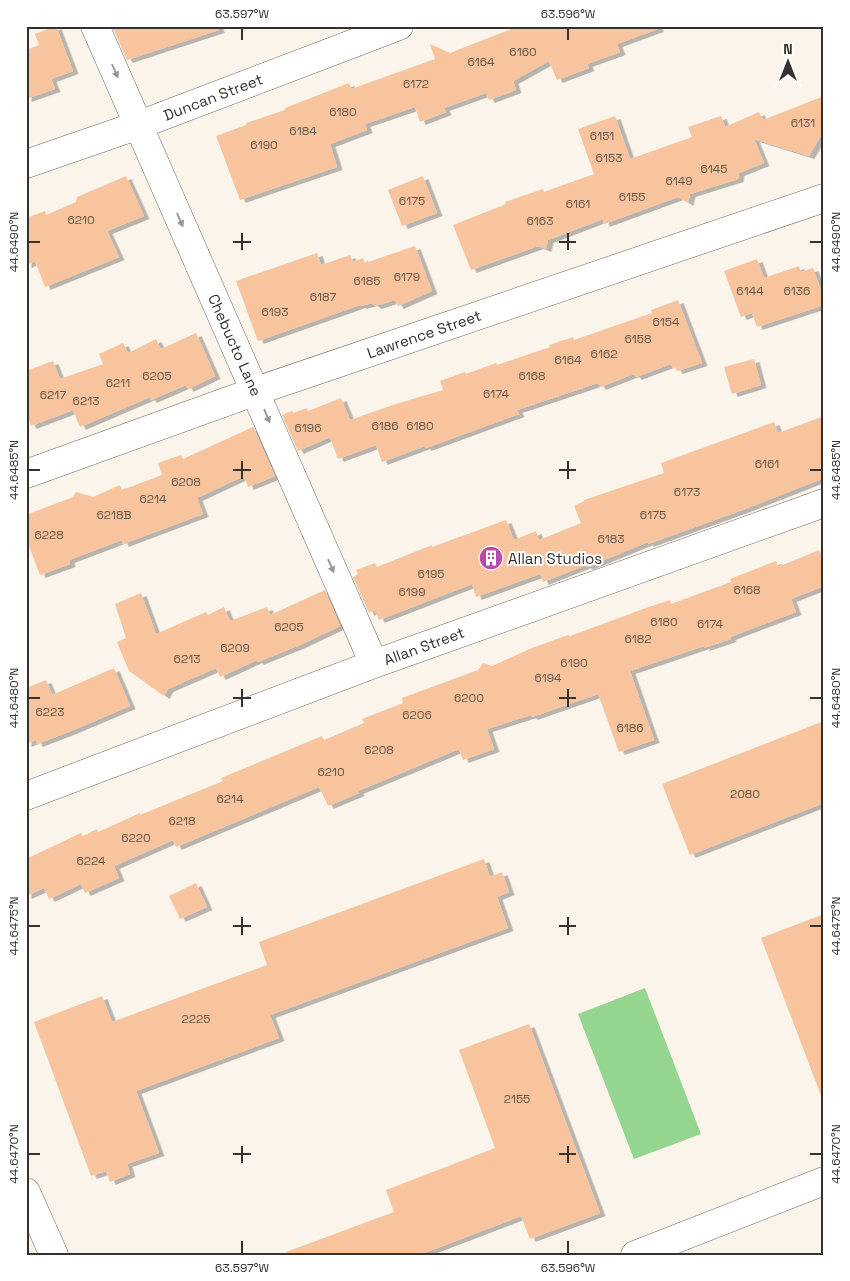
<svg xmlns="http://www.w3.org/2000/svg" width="850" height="1281" font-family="'Space Grotesk',sans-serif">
<defs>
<filter id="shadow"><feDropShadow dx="5.5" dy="3" stdDeviation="0" flood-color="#0004"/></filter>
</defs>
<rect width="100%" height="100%" fill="#fbf4ea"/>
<!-- green -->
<path fill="#94d690" d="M645,988L701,1134L634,1159L578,1014Z"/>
<!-- building -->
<path fill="#f7c49e" filter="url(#shadow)" d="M56,26L73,71L51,79L55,89L26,99V50L39,45L35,34Z
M112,26H218L219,30L127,60Z
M519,26H657L658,29L617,44L620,52L587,64L589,68L557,80L549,61L513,81L516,90L489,100L486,93L444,108L446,112L420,122L415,107L365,124L367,130L330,144L337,167L240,200L216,136L246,125V123L285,110V108L349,83L351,89L435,59L430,44L450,53Z
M824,96V130L809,156L754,139L764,163L739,173L738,179L690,194L688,203L678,197L604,224L603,219L548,240L546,249L538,246L471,270L453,225L506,204L505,202L543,189L544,192L594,174L578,129L615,116L630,159L692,137L688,127L721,116L725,127L759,112L763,120Z
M126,176L144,216L107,231L119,257L45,287L35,261L26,265V218L45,211L46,215L76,202L77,197Z
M423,176L437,213L402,226L388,190Z
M415,246L432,291L398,306L395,300L376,306L372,303L361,306L360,305L258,341L236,281L317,253L321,265L350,255L353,262L363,258L365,263Z
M757,259L764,278L799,266L801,272L813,268L824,299V305L757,327L752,313L741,317L724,271Z
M678,300L702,363L677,371L675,367L673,368L671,364L636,377L634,374L600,387L598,383L517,410L519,414L426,448L425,446L382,462L376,445L338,459L330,437L298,451L282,415L292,411L293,413L307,408L308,411L341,398L350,420L393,405L443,390L440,381L465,372L466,374L496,363L497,365L550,347L549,345L573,337L574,340L652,313L651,310Z
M196,333L215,376L188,389L186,385L151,400L150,397L80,427L73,410L31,426L26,413V371L53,361L60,379L103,364L99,354L123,343L128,353L156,339L161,349Z
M754,359L761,385L732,394L724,367Z
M824,416V478L745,509L648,544V542L587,567L586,565L543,582L540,574L476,597L472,584L379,620L375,610L369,613L353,577L358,574L356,570L375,563L377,567L432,545V547L506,520L514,540L536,531L539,540L581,523L574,506L584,501V500L664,473L661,463L774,422L778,433Z
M253,427L275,476L248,487L244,476L197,498L203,514L123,544L122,540L69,560L70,564L40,575L26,538V515L73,497L76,492L93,497L120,485L122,490L162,475L158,463L181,455L183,459Z
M819,550L824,562V586L791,599L796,612L730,637L731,639L704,648V646L630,671L654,740L619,752L598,694L532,717L531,715L487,729L494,749L463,760L459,749L358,791L359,793L328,806L319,787L176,847L173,840L114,866L119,878L85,893L81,884L49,899L44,888L26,896V859L81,833L83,836L97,829L98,832L140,813V815L223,781L221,778L322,736L324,740L364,723L362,719L403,703L402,698L478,670L483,663L492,666L532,648L568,635L570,636L646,608L670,600L671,604L731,582L730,579L776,561L778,567Z
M325,590L340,626L300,645L258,662L257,660L220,677L216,668L168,689L164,696L129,671L117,642L126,638L115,604L141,593L156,634L206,612L208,615L224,607L230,621L267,607L270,615Z
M114,668L130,706L71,731L37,744L36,740L26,744V688L46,680L52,695Z
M824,721V803L690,855L662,784Z
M484,859L490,877L502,872L509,892L497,897L508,928L270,1015L279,1038L136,1091L159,1153L127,1164L130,1174L110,1182L106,1171L91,1176L34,1022L102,996L112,1022L267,965L259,942Z
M196,883L207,907L180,919L169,896Z
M824,914V1097L822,1098L761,938Z
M529,1024L600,1213L530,1239L521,1216L419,1255H287L286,1252L394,1212L386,1190L495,1148L459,1050Z"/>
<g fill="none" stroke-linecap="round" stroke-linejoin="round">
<!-- minor casing -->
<g stroke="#716b62" stroke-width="29">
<path id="minor" d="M95,26L374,664
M26,164L139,125L399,26
M26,474L256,391L824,198
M26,796L374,664L824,503
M26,1192L54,1255
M635,1255L824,1181"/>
</g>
<!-- minor -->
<use href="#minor" stroke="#fff" stroke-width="28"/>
</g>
<!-- one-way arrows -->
<defs><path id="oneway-solid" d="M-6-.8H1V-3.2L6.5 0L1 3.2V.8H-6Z" transform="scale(1.25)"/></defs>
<g fill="#9a9896">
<use href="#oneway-solid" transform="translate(115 71) rotate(66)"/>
<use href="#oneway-solid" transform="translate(180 220) rotate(66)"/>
<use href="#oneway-solid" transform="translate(267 416) rotate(67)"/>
<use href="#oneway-solid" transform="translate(331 566) rotate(67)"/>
</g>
<!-- ticks -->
<path fill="none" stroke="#34312e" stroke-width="2" d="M242,28V40M568,28V40M242,233V250M568,233V250M28,242H40M233,242H251M559,242H576M810,242H822M242,461V479M568,461V479M28,470H40M233,470H251M559,470H576M810,470H822M242,689V707M568,689V707M28,698H40M233,698H251M559,698H576M810,698H822M242,917V935M568,917V935M28,926H40M233,926H251M559,926H576M810,926H822M242,1146V1163M568,1146V1163M28,1154H40M233,1154H251M559,1154H576M810,1154H822M242,1241V1254M568,1241V1254"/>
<!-- icons -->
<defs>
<g id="building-disc" transform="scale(1.25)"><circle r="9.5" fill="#b74bab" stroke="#fff"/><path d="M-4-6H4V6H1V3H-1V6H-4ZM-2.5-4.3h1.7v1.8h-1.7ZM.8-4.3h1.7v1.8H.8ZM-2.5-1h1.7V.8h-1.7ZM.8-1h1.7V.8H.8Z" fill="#fff"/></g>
</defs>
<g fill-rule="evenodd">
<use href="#building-disc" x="491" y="558"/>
</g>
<g text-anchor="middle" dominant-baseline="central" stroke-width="4" stroke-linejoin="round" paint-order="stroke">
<!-- number labels -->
<g font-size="12" fill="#65564a">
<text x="523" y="52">6160</text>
<text x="481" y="62">6164</text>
<text x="416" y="84">6172</text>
<text x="343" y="112">6180</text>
<text x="803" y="123">6131</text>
<text x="303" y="131">6184</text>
<text x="602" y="136">6151</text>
<text x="264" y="145">6190</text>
<text x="609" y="158">6153</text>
<text x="714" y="169">6145</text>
<text x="679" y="181">6149</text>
<text x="632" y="197">6155</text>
<text x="412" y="201">6175</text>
<text x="578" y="204">6161</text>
<text x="81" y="220">6210</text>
<text x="540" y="221">6163</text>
<text x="407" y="277">6179</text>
<text x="367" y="281">6185</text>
<text x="750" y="291">6144</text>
<text x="797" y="291">6136</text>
<text x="323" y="297">6187</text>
<text x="275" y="312">6193</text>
<text x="666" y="322">6154</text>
<text x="638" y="339">6158</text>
<text x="604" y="354">6162</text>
<text x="568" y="360">6164</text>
<text x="157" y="376">6205</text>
<text x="532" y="376">6168</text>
<text x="118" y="383">6211</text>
<text x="496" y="394">6174</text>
<text x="53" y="395">6217</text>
<text x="86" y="401">6213</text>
<text x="385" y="426">6186</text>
<text x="420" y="426">6180</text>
<text x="308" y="428">6196</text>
<text x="767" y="464">6161</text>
<text x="186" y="482">6208</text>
<text x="687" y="492">6173</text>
<text x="153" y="499">6214</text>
<text x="114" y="515">6218B</text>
<text x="653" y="515">6175</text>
<text x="49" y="535">6228</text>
<text x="611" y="539">6183</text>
<text x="431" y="574">6195</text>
<text x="747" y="590">6168</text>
<text x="412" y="592">6199</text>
<text x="664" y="622">6180</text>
<text x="710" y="624">6174</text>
<text x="289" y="627">6205</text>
<text x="638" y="639">6182</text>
<text x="235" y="648">6209</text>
<text x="187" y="659">6213</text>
<text x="574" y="663">6190</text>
<text x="548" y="678">6194</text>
<text x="469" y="698">6200</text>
<text x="50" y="712">6223</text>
<text x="417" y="715">6206</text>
<text x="630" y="728">6186</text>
<text x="379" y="750">6208</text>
<text x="331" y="772">6210</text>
<text x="745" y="794">2080</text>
<text x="230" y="799">6214</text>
<text x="182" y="821">6218</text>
<text x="136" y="838">6220</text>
<text x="91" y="861">6224</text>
<text x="196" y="1019">2225</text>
<text x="517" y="1099">2155</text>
</g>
<!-- street labels -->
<g font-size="15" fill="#34312e" stroke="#fff">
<text transform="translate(213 97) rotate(-21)">Duncan Street</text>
<text transform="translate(424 334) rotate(-19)">Lawrence Street</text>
<text transform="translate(235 345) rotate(66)">Chebucto Lane</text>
<text transform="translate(424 646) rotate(-20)">Allan Street</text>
</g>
<!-- poi labels -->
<g font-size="15" fill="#34312e" stroke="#fff" text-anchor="start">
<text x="508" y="558">Allan Studios</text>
</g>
</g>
<!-- border -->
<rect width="850" height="1281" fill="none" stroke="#ffffff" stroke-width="55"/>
<!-- north arrow -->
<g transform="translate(788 62)" stroke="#ffffff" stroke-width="4" paint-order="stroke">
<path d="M0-4L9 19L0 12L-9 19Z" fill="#34312e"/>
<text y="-8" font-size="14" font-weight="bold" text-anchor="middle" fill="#34312e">N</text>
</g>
<rect x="28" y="28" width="794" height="1226" fill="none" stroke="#34312e" stroke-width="2"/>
<g font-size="12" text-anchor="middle" fill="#34312e">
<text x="242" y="18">63.597°W</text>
<text x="568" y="18">63.596°W</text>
<text transform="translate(14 242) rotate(-90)" y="4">44.6490°N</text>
<text transform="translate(836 242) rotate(-90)" y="4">44.6490°N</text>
<text transform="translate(14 470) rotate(-90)" y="4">44.6485°N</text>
<text transform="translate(836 470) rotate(-90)" y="4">44.6485°N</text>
<text transform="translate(14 698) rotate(-90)" y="4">44.6480°N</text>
<text transform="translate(836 698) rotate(-90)" y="4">44.6480°N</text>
<text transform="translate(14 926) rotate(-90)" y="4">44.6475°N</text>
<text transform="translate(836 926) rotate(-90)" y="4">44.6475°N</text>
<text transform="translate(14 1154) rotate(-90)" y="4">44.6470°N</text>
<text transform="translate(836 1154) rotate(-90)" y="4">44.6470°N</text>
<text x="242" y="1272">63.597°W</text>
<text x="568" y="1272">63.596°W</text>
</g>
</svg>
